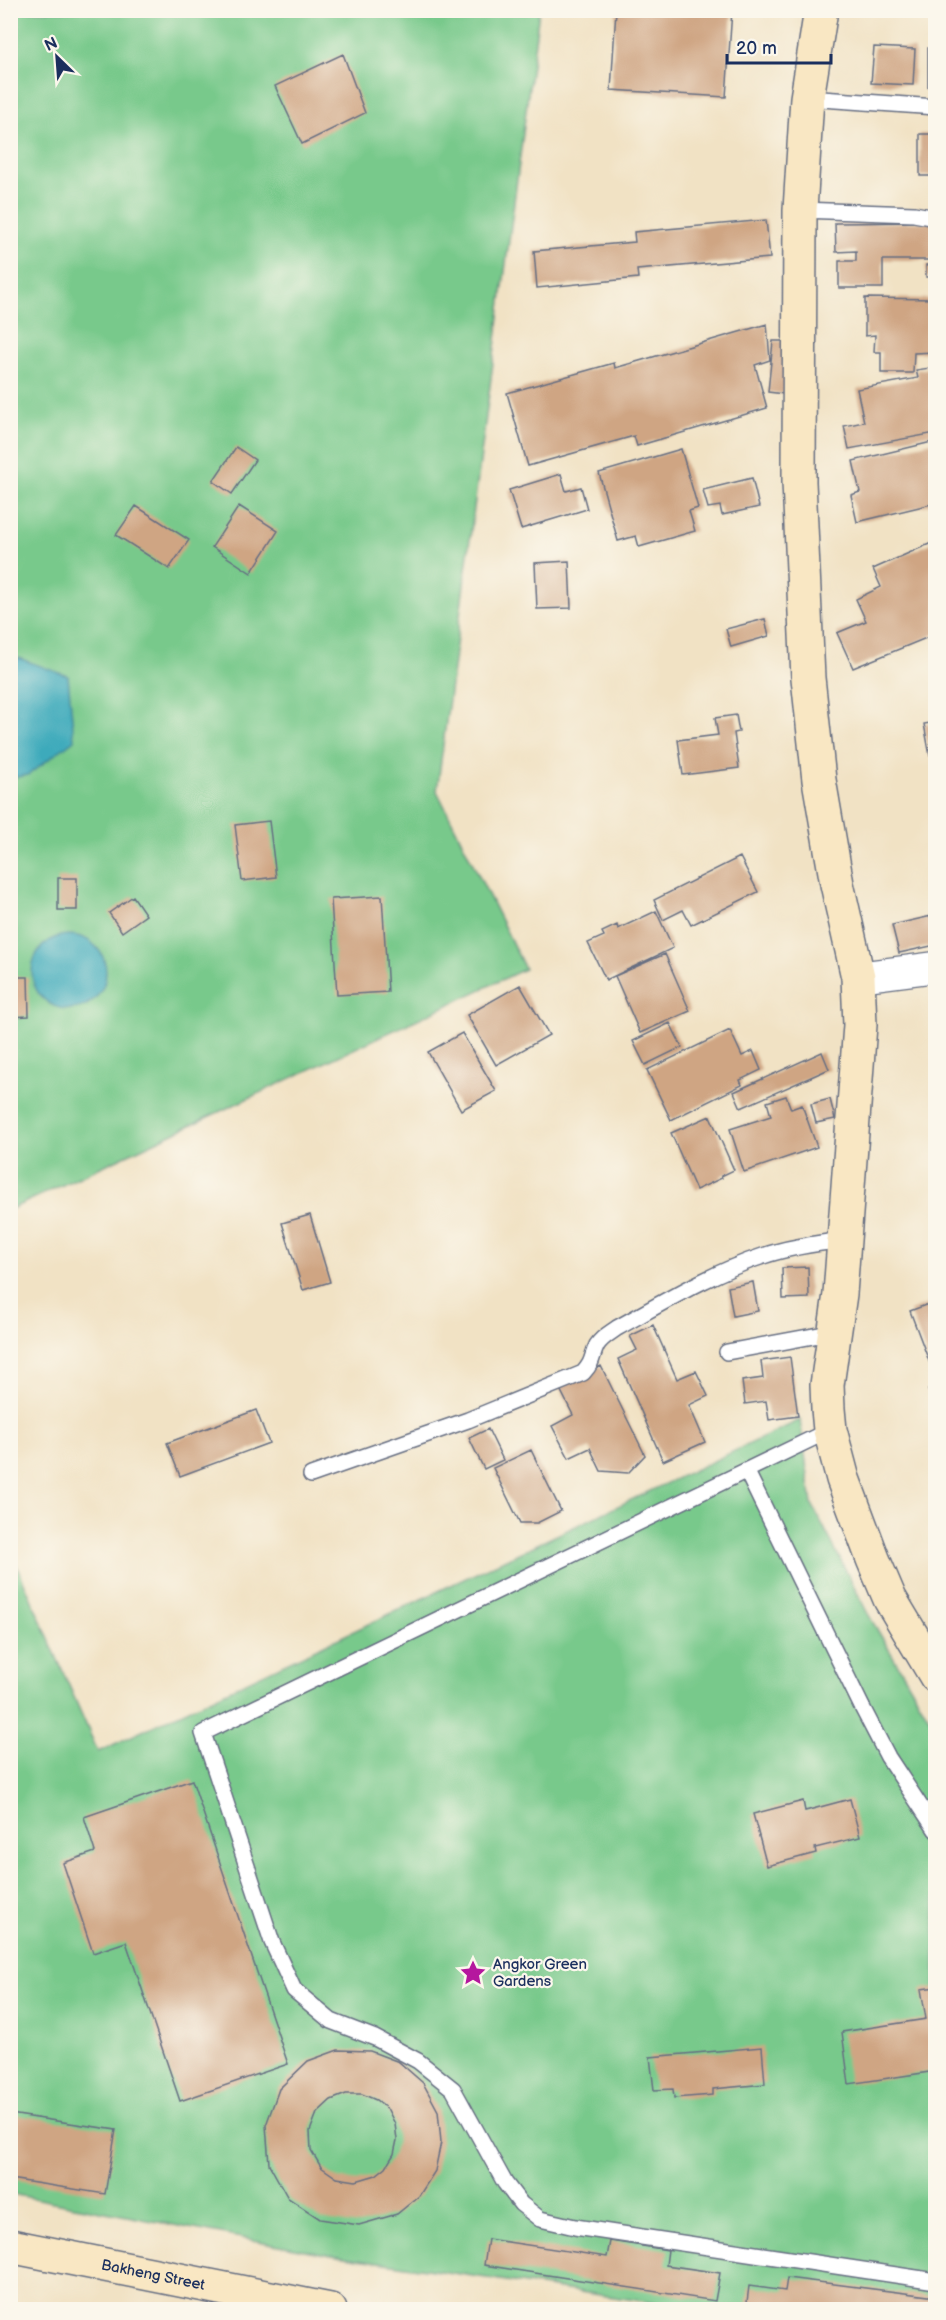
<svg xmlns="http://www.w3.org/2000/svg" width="946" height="2320" font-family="'Balsamiq Sans',sans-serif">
<rect width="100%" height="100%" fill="#fbf7ec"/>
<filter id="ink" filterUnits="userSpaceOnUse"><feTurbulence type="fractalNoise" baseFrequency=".0167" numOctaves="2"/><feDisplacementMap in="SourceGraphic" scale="12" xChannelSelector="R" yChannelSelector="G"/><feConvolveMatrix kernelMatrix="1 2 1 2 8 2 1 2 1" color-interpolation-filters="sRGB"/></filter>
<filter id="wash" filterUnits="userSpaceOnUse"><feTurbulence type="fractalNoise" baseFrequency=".008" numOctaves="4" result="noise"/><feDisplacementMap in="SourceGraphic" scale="24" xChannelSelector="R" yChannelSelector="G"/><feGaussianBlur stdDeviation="1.35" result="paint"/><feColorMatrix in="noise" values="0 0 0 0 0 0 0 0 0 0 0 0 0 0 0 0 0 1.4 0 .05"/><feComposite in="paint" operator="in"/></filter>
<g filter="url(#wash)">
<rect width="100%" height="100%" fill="#f1e2c4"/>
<!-- green -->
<path fill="#78c98b" stroke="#4a7c74" stroke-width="1.5" d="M10,11H539L437,791L525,969L11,1209Z
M800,1420L812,1504L868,1614L935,1728V2309H695L331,2255L11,2194L10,1550L98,1752Z"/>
<!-- water -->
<path fill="#3caabb" stroke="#2c6c8c" stroke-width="1.5" d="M10,655L68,676L74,740L28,775L11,778Z
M32 972a37 37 0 1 1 74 0a37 37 0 1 1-74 0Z"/>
<g id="blocks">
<!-- building -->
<path fill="#cfa583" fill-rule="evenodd" d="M616,10H732L726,97L611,90Z
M929,10H936V21H930Z
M874,47L915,49L913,85L871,83Z
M928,48H936V87H928Z
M343,54L365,113L302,144L275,86Z
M920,134H936V176H920Z
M766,220L770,258L637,270L638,278L537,288L534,251L635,242L634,232Z
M933,222V260H883V288H839V261H856V251L836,252L835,223Z
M926,265H936V277H926Z
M865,298L936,299V352L914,353L913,373H881V352H874L875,335L865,336Z
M767,324L770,360L755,365L767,408L637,446L634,436L528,466L507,393L614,363L615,368Z
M773,341H789L784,394L768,392Z
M936,367V433L849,449L844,426L864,422L857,389L918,378L916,370Z
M936,441V503L857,522L851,495L860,492L853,461Z
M236,447L255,460L232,494L213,481Z
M681,449L698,508L689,511L695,531L639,547L636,536L618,541L599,473Z
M561,474L566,491L581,487L587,509L521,529L509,490Z
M752,478L759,507L722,515L720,506L708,508L703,490Z
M136,506L189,540L169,569L116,535Z
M239,506L278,531L251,573L212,547Z
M936,541V634L853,668L837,633L866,621L856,599L881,587L873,569Z
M569,561L571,608L537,609L535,563Z
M765,619L769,636L731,647L726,629Z
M736,715L739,732L734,733L739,768L683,775L678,740L718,735L715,718Z
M936,722V755L930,756L924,724Z
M269,821L276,877L242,881L235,825Z
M740,857L758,892L691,925L683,910L663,920L654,900Z
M58,878H77V910H58Z
M133,896L146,915L122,932L109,913Z
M382,896L388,992L337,995L331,899Z
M656,911L673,948L606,980L588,943L604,936L602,932L617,925L618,929Z
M936,915V945L899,953L892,925Z
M665,954L690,1011L640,1033L615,976Z
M10,977H28L29,1016L10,1017Z
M520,985L549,1035L496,1065L467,1015Z
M670,1023L682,1047L645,1065L633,1041Z
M730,1030L742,1056L753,1051L761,1070L740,1080L742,1085L671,1120L647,1070Z
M462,1033L496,1091L461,1110L428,1052Z
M822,1052L829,1069L741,1108L734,1092Z
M786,1096L791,1109L802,1105L817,1147L744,1172L730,1129L771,1116L767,1102Z
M830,1099L835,1119L816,1123L811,1104Z
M710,1116L734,1170L721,1176L722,1178L696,1190L671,1133Z
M310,1215L330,1282L303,1290L282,1223Z
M808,1267L809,1298L783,1299L782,1268Z
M753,1282L758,1311L733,1316L728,1287Z
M936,1301V1377H935L910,1311Z
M653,1325L677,1379L696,1371L708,1396L689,1405L705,1442L663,1461L618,1359L637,1350L630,1336Z
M790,1357L798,1416L769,1420L766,1401L745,1404L742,1381L763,1378L761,1361Z
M601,1366L645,1455L628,1473L601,1471L590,1448L569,1458L552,1426L573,1415L559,1387Z
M936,1387V1410H935L928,1390Z
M256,1410L269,1443L180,1476L167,1443Z
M488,1429L503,1460L484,1469L469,1438Z
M531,1450L561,1511L537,1523H520L493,1468Z
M192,1780L288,2064L180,2101L126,1942L93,1953L63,1863L95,1852L84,1817Z
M850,1799L860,1837L815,1848L816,1853L767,1866L753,1814L803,1801L805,1811Z
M936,1987V2071L849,2084L842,2032L926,2019L921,1989Z
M762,2047L765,2084L713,2089V2095L674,2098L673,2089L654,2090L650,2057Z
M338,2050L370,2051L399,2062L423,2083L438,2111L441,2142L435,2171L419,2196L397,2214L359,2225L320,2219L288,2198L269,2164L266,2125L279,2089L308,2061ZM346,2094H362L376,2100L388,2110L395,2124L397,2140L394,2154L386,2167L376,2175L356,2181L337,2178L321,2167L311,2150L310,2131L317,2113L331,2100Z
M10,2114L116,2130L105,2194L10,2179Z
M488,2239L607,2257L610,2241L668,2250L666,2265L720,2273L715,2301L484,2265Z
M787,2278L936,2297V2310H746L749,2286L785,2291Z"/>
</g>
</g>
<g filter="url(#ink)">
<use href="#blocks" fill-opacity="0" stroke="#666e82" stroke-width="1.5"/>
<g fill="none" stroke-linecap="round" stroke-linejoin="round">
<!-- lane casing -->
<g stroke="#666e82" stroke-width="18">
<path id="lane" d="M807,98L936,107
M800,210L914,214L936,218
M727,1352L835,1332
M830,1430L203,1733L272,1942L294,1990L331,2021L375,2038L418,2061L453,2089L505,2183L521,2204L540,2219L575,2227L936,2281
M747,1472L862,1707L888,1757L936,1830
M311,1475L468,1420L583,1373C594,1361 591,1357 597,1345C602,1337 610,1333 617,1328C664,1302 711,1273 763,1256C789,1247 817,1243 845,1240"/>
</g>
<!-- street casing -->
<g stroke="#666e82" stroke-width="33">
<path id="street" d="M858,977L936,967"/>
</g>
<!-- secondary casing -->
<g stroke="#666e82" stroke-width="36">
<g id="secondary">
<path d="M821,10L807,98L800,210L799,482L808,678L819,780L837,884L858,977L860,1025L840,1294L827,1385L828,1409L830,1430L843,1479L873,1559L890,1599L936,1676"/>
<path id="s1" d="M10,2246L330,2310"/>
</g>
</g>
<!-- lane -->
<use href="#lane" stroke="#fff" stroke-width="15"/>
<!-- street -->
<use href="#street" stroke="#fff" stroke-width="30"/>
<!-- secondary -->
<use href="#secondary" stroke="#f9e7c3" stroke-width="33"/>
</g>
</g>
<!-- icons -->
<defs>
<g id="sight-bare" transform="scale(2.07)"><path d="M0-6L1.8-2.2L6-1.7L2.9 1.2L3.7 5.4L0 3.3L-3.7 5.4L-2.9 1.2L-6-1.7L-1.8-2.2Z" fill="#b5179e" stroke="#fbf7ec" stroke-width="2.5" paint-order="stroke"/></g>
</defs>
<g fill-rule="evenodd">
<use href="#sight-bare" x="473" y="1973"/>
</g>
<g text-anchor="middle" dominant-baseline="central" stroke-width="4.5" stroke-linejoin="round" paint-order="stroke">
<!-- poi labels -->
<g font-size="15" fill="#1b2f5e" stroke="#fbf7ec" text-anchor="start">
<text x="493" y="1964">Angkor Green<tspan x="493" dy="17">Gardens</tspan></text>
</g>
<!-- street labels -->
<g font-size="15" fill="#1b2f5e" stroke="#fbf7ec">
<text stroke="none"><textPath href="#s1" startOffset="146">Bakheng Street</textPath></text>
</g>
</g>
<!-- margin -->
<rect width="946" height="2320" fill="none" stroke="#fbf7ec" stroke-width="36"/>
<!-- north arrow -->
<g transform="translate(57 57) rotate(335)" stroke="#fbf7ec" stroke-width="4.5" paint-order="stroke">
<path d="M0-4.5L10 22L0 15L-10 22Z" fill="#1b2f5e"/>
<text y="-9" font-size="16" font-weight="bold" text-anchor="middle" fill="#1b2f5e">N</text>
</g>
<!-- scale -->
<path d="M727 54v9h104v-9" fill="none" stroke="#1b2f5e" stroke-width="3"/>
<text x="736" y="54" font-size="18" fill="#1b2f5e" stroke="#fbf7ec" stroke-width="4.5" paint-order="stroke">20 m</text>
</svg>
